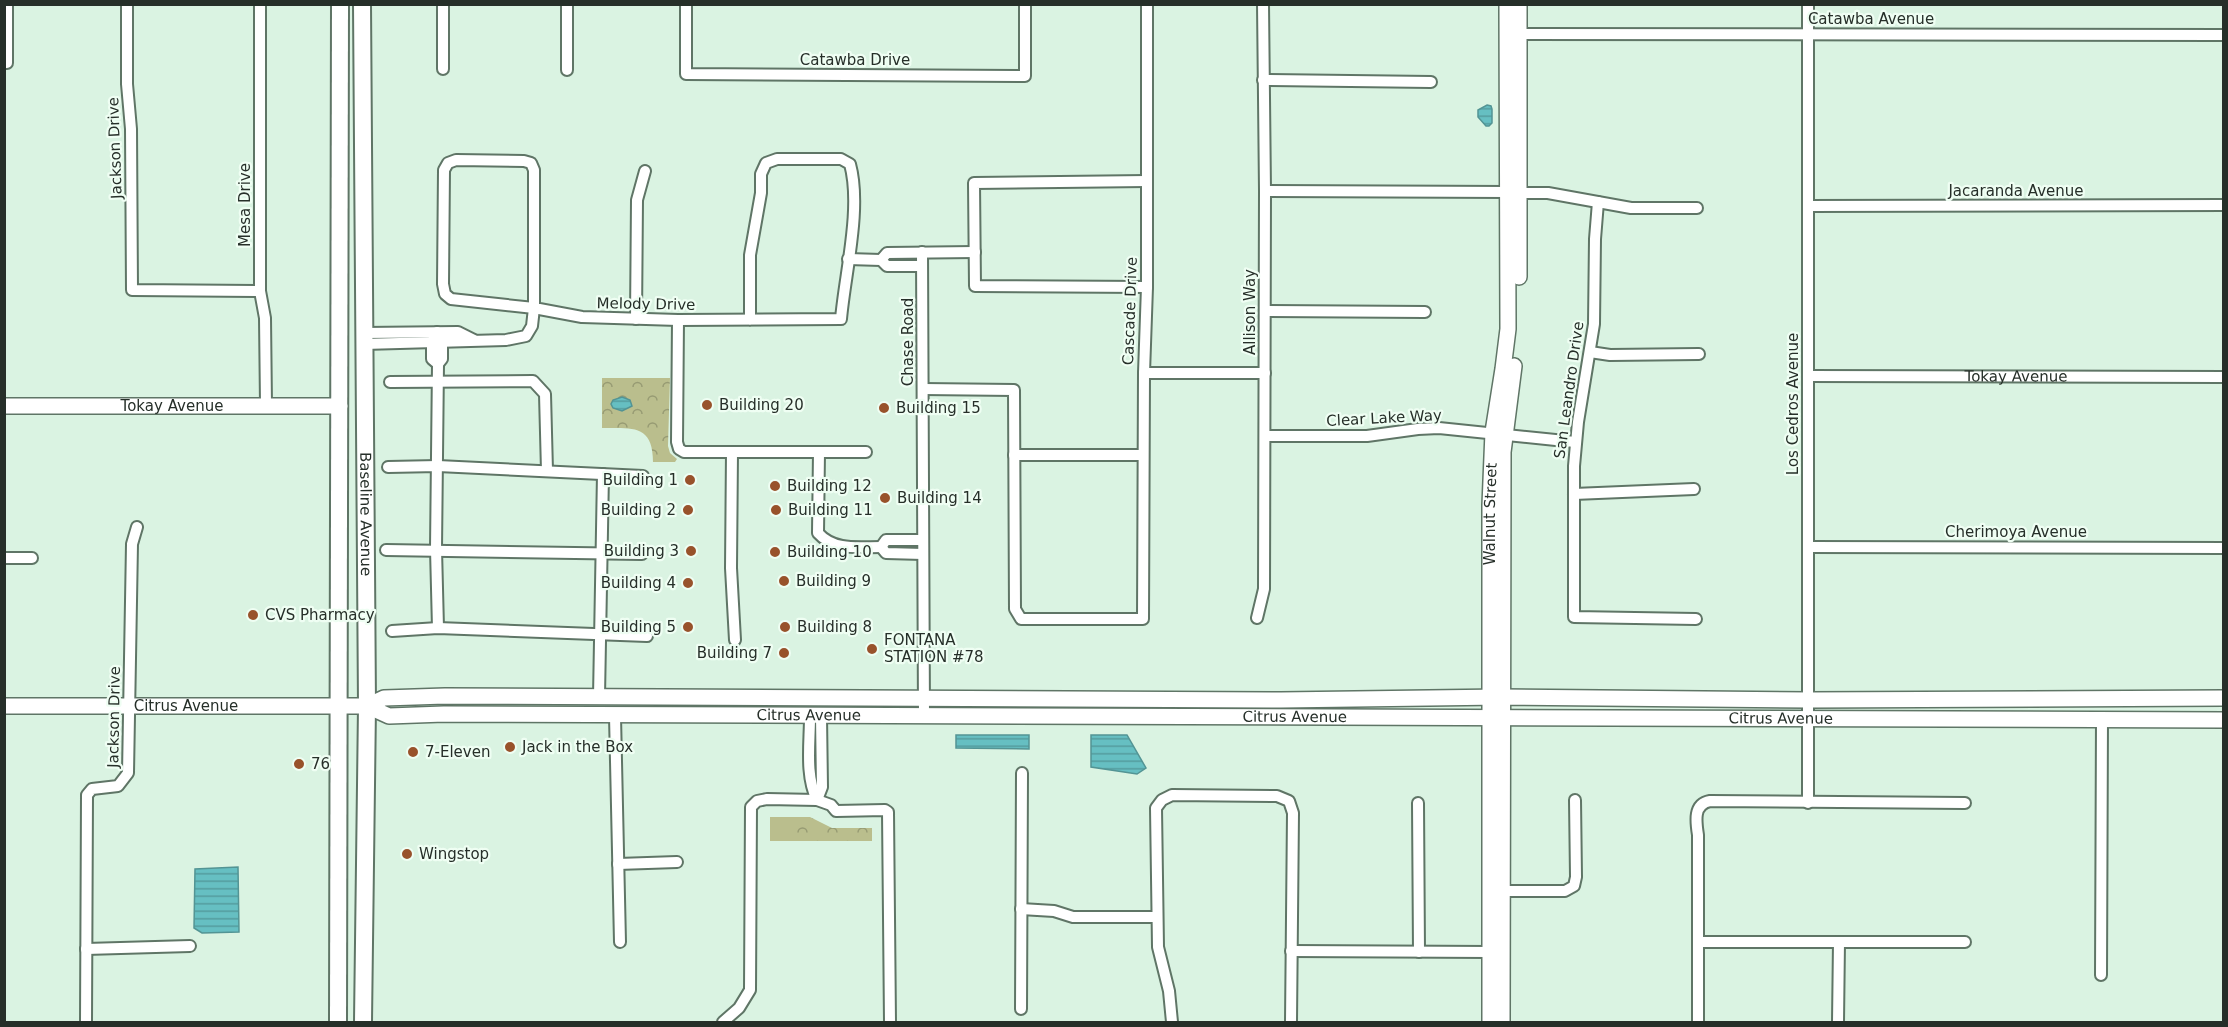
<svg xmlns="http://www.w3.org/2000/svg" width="2228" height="1027" font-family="'DejaVu Sans',sans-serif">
<defs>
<pattern id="forest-crowns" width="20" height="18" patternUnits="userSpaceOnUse" patternTransform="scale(1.5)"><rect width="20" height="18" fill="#babe8d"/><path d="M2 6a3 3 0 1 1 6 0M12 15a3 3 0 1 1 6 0" fill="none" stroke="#979b73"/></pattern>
<pattern id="water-rules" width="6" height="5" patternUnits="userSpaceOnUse" patternTransform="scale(1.5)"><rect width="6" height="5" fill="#66bfc2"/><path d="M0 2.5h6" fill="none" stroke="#549c9e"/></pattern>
</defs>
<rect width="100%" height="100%" fill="#daf3e2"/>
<!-- forest -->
<path fill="url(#forest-crowns)" d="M602,378H670L668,446L670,453L677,459L675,462H653C653,424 632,428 602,428Z
M793,817H810L832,828H872V841H793Z"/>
<!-- garden -->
<path fill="#babe8d" d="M770,817H793V841H770Z"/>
<!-- water -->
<path fill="url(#water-rules)" stroke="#539494" stroke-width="1.5" d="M1487,105L1491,106L1492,109V123L1489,126H1486L1478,117V110Z
M622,397L630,400L632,406L622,411L613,408L611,404L613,400Z
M956,735H1029V749L956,748Z
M1091,735H1127L1146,768L1137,774L1091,767Z
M238,867L239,932L202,933L194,928L195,869Z"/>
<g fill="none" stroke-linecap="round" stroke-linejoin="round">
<!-- street casing -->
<g stroke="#5f7566" stroke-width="14">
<g id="street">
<path d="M127,4V84L131,129L132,290L260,291"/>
<path d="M260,4V291L265,318L266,405"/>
<path d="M443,4V69"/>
<path d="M567,4V70"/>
<path d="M686,4V74L1025,76V4"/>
<path d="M1519,34L2224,35"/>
<path d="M4,63H7V4"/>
<path d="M1263,80L1431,82"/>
<path d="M1147,181L974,183L975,286L1147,287"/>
<path d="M1265,191L1508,192"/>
<path d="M1519,193H1548L1631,208H1697"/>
<path d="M1598,202L1595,239L1594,324L1578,422L1574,466V617L1696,619"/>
<path d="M1808,206L2224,205"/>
<path d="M922,252L924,716"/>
<path d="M848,259L881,260L887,266H922"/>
<path d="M881,260L887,253L975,252"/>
<path d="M1266,311L1425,312"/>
<path d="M636,319L637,200L645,171"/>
<path d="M678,320L677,442L679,449L684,452H866"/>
<path d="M437,332L442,343V359L438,364L436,549L438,628"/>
<path d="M364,333L458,332L474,340"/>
<path d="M434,338L432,343V359L438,364"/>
<path d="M364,344L506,340L526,336L532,326L534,308V170L531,163L524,161L456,160L448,163L444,170L443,284L445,294L451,299L534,308L582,317L678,320L841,319C845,273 862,208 850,164L841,159H777L766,163L761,174V193L750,255V320"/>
<path d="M1590,352L1610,355L1699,354"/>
<path d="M1144,373H1265"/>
<path id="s1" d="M1808,376L2224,377"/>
<path d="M390,382L533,381L545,394L547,471"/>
<path d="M923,389L1014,390L1015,609L1021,619H1143L1144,373L1147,287V4"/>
<path d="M1265,436H1367L1418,429L1439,428L1575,442"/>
<path d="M732,452L731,568L735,640"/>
<path d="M819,452L818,533C834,551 858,547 881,547"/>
<path d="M1014,455H1143"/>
<path d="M388,467L438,466L643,476"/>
<path d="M1574,494L1694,489"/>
<path d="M881,547L886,540H923"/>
<path d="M881,547L886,553L923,554"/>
<path d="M1809,547L2224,548"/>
<path d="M386,550L642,554"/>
<path d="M4,558H32"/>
<path d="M1257,618L1264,589L1265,191L1263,4"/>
<path d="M392,631L438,628L647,636"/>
<path d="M599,697L603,474"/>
<path d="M615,716L620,942"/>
<path d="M810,716C810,744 805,775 817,800"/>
<path d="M817,800L822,787L821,716"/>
<path d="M1418,803L1419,952"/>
<path d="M1808,803V4"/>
<path d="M618,864L677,862"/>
<path d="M1502,891H1565L1574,886L1576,877L1575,800"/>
<path d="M1021,909L1054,911L1073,917H1157"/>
<path d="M1699,942H1965"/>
<path d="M86,949L190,946"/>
<path d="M1291,951L1490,952"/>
<path d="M2101,975L2102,719"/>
<path d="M1021,1009L1022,773"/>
<path d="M86,1022L87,795L92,789L118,786L128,773L132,544L137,527"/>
<path d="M723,1022L739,1008L750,990L751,807L757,801L767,799L817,800L831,805L836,811L885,810L888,812L890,1022"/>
<path d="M1172,1022L1169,991L1158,947L1156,808L1162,800L1172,795L1277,796L1289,801L1293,813L1291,1022"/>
<path d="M1698,1022V835C1696,822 1693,804 1710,801L1965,803"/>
<path d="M1838,1022L1839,942"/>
</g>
</g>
<!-- secondary casing -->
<g stroke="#5f7566" stroke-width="18">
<g id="secondary">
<path d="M1519,277V4"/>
<path id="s2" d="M4,406H340"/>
<path id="s3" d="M4,706H367L389,716L444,714L2224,720"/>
<path d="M367,706L384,698L445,696L1281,700L1502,697L1809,700L2224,698"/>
<path id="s4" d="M1490,1022V505L1493,432L1503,369L1508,329L1507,4"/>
<path d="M1502,1022L1503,452L1514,366"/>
</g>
</g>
<!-- primary casing -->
<g stroke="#5f7566" stroke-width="20">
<g id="primary">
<path id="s5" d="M362,4L367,706L363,1022"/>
<path d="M338,1022L340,4"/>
</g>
</g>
<!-- street -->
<use href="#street" stroke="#fff" stroke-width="10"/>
<!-- secondary -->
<use href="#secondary" stroke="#fff" stroke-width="15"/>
<!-- primary -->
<use href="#primary" stroke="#fff" stroke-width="16"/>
</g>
<!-- markers -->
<g fill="#98522b" stroke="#effef3" stroke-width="2">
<circle cx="707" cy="405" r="6"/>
<circle cx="884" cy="408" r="6"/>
<circle cx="690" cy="480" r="6"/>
<circle cx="775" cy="486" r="6"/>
<circle cx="885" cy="498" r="6"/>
<circle cx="688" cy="510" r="6"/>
<circle cx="776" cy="510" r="6"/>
<circle cx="691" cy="551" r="6"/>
<circle cx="775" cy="552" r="6"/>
<circle cx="784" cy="581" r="6"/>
<circle cx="688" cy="583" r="6"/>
<circle cx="253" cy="615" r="6"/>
<circle cx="688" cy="627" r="6"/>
<circle cx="785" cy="627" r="6"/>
<circle cx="872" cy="649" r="6"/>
<circle cx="784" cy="653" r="6"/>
<circle cx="510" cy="747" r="6"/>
<circle cx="413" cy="752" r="6"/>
<circle cx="299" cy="764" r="6"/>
<circle cx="407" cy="854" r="6"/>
</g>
<g text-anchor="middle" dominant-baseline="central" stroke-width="4.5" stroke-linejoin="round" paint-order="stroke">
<!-- street labels -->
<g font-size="15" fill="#262f29" stroke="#effef3">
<text x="1871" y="19">Catawba Avenue</text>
<text x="855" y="60">Catawba Drive</text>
<text transform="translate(115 148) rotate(-92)">Jackson Drive</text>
<text x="2016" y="191">Jacaranda Avenue</text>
<text transform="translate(245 205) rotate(-90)">Mesa Drive</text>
<text transform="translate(646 304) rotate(1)">Melody Drive</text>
<text transform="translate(1130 311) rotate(-88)">Cascade Drive</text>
<text transform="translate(1250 312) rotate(-90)">Allison Way</text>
<text transform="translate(908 342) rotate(-90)">Chase Road</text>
<text stroke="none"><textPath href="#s1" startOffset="208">Tokay Avenue</textPath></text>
<text transform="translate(1569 390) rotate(-82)">San Leandro Drive</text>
<text transform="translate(1793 404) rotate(-90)">Los Cedros Avenue</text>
<text stroke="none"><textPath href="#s2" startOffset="168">Tokay Avenue</textPath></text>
<text transform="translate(1384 418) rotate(-3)">Clear Lake Way</text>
<text stroke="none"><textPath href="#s4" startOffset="508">Walnut Street</textPath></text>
<text stroke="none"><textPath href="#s5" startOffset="510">Baseline Avenue</textPath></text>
<text x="2016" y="532">Cherimoya Avenue</text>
<text stroke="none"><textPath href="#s3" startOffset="182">Citrus Avenue</textPath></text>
<text stroke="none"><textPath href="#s3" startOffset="807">Citrus Avenue</textPath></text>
<text stroke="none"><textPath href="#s3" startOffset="1293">Citrus Avenue</textPath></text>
<text transform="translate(114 717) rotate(-89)">Jackson Drive</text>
<text stroke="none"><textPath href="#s3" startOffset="1779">Citrus Avenue</textPath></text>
</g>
<!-- poi labels -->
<g font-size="15" fill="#262f29" stroke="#effef3" text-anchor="start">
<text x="719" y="405">Building 20</text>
<text x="896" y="408">Building 15</text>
<text x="678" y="480" text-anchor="end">Building 1</text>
<text x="787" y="486">Building 12</text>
<text x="897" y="498">Building 14</text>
<text x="676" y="510" text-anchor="end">Building 2</text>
<text x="788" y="510">Building 11</text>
<text x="679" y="551" text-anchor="end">Building 3</text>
<text x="787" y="552">Building 10</text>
<text x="796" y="581">Building 9</text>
<text x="676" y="583" text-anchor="end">Building 4</text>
<text x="265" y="615">CVS Pharmacy</text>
<text x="676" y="627" text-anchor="end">Building 5</text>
<text x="797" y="627">Building 8</text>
<text x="884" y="640">FONTANA<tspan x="884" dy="17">STATION #78</tspan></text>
<text x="772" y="653" text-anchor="end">Building 7</text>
<text x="522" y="747">Jack in the Box</text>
<text x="425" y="752">7-Eleven</text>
<text x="311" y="764">76</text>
<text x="419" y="854">Wingstop</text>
</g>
</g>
<!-- border -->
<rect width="2228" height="1027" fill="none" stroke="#262f29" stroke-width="12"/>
</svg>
